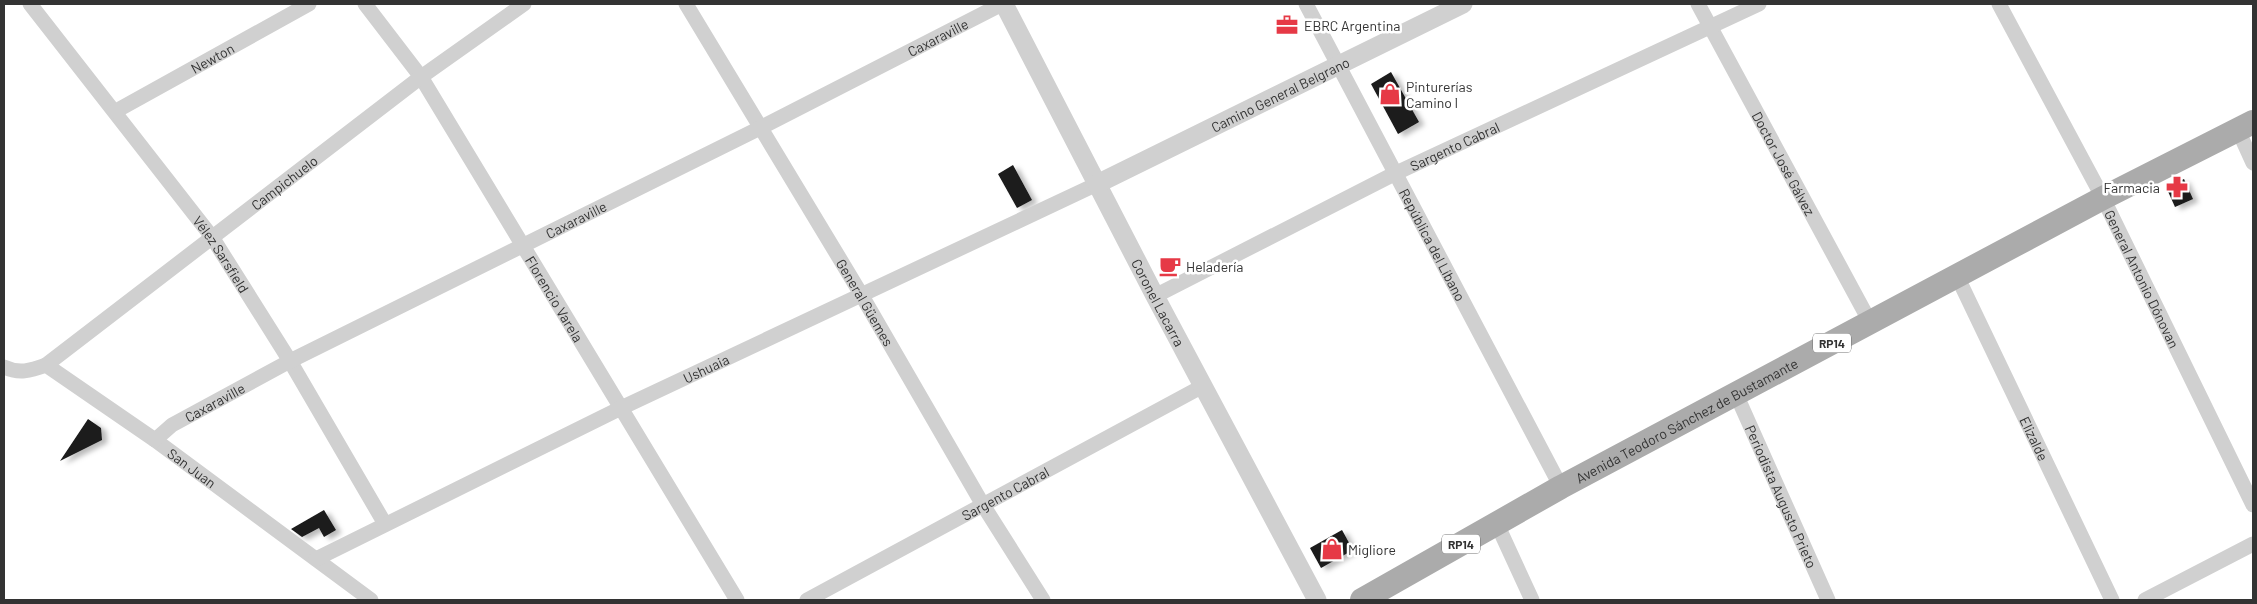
<svg xmlns="http://www.w3.org/2000/svg" width="2257" height="604" font-family="Barlow,sans-serif">
<defs>
<filter id="shadow"><feDropShadow dx="5.5" dy="3" stdDeviation="2.5" flood-color="#0004"/></filter>
</defs>
<rect width="100%" height="100%" fill="#fff"/>
<!-- building -->
<path fill="#1a1a1a" filter="url(#shadow)" d="M1391,72L1419,122L1398,134L1371,84Z
M1013,165L1032,200L1017,208L998,174Z
M2184,179L2193,199L2175,207L2166,187Z
M88,419L101,428L102,440L60,461Z
M324,510L336,530L324,537L319,528L302,537L291,529Z
M1342,530L1353,550L1321,568L1310,548Z"/>
<g fill="none" stroke-linecap="round" stroke-linejoin="round">
<!-- minor -->
<g stroke="#d0d0d0" stroke-width="15">
<path id="s1" d="M30,4L212,237L290,361L385,524"/>
<path id="s2" d="M365,4L421,77L737,600"/>
<path id="s3" d="M686,4L861,294L983,505L1043,600"/>
<path id="s4" d="M1306,4L1561,487"/>
<path id="s5" d="M1698,4L1870,322"/>
<path id="s6" d="M1999,4L2103,198L2253,505"/>
<path id="s7" d="M116,111L309,4"/>
<path d="M2238,130L2253,163"/>
<path id="s8" d="M1957,276L2112,600"/>
<path id="s9" d="M1155,296L1394,174L1759,4"/>
<path id="s10" d="M46,365L421,77L524,4"/>
<path id="s11" d="M4,367C19,374 30,371 46,365L155,440L371,600"/>
<path id="s12" d="M1736,394L1828,600"/>
<path id="s13" d="M155,440L172,425L290,361L760,128L1002,4"/>
<path d="M1497,524L1532,600"/>
<path id="s14" d="M316,559L621,408L1097,184"/>
<path id="s15" d="M807,600L1203,386"/>
<path d="M2145,600L2253,544"/>
</g>
<!-- tertiary -->
<g stroke="#d0d0d0" stroke-width="19">
<path id="s16" d="M1004,4L1155,296L1317,600"/>
<path id="s17" d="M1097,184L1463,4"/>
</g>
<!-- primary -->
<path stroke="#ababab" stroke-width="24" id="s18" d="M1362,600L1561,487L2103,198L2253,122"/>
</g>
<!-- icons -->
<defs>
<g id="office-bare" transform="scale(1.725)"><path d="M-6-3h4V-5.5h4V-3h4V5H-6ZM-1-4.5V-3h2v-1.5ZM-6 0V1H6V0Z" fill="#e63946" stroke="#fff" stroke-width="2.5" paint-order="stroke"/></g>
<g id="shop-bare" transform="scale(1.725)"><path d="M-5-2.5h2.3a2.7 3.5 0 0 1 5.4 0H5L5.5 6h-11ZM-1.5-2.5h3a1.5 2.3 0 0 0-3 0Z" fill="#e63946" stroke="#fff" stroke-width="2.5" paint-order="stroke"/></g>
<g id="pharmacy-bare" transform="scale(1.725)"><path d="M-2-6h4v4h4v4h-4v4h-4v-4h-4v-4h4Z" fill="#e63946" stroke="#fff" stroke-width="2.5" paint-order="stroke"/></g>
<g id="cafe-bare" transform="scale(1.725)"><path d="M-5.5-4.5H6V0H3Q3 3.5 0 3.5H-2.5Q-5.5 3.5-5.5 0ZM3-3.2v2h1.7v-2ZM-6 4.5H4V6H-6Z" fill="#e63946" stroke="#fff" stroke-width="2.5" paint-order="stroke"/></g>
</defs>
<g fill-rule="evenodd">
<use href="#office-bare" x="1287" y="25"/>
<use href="#shop-bare" x="1390" y="94"/>
<use href="#pharmacy-bare" x="2177" y="187"/>
<use href="#cafe-bare" x="1170" y="266"/>
<use href="#shop-bare" x="1332" y="549"/>
</g>
<g text-anchor="middle" dominant-baseline="central" stroke-width="5" stroke-linejoin="round" paint-order="stroke">
<!-- shield labels -->
<g fill="#fff" stroke="#707070" stroke-width="1">
<rect x="1813" y="333.5" width="38" height="19" rx="4"/>
<rect x="1442" y="534.5" width="38" height="19" rx="4"/>
</g>
<g font-size="12" font-weight="bold" fill="#333">
<text x="1832" y="343">RP14</text>
<text x="1461" y="544">RP14</text>
</g>
<!-- poi labels -->
<g font-size="14" fill="#333" stroke="#fff" text-anchor="start">
<text x="1304" y="25">EBRC Argentina</text>
<text x="1406" y="86">Pinturerías<tspan x="1406" dy="16">Camino I</tspan></text>
<text x="2160" y="187" text-anchor="end">Farmacia</text>
<text x="1186" y="266">Heladería</text>
<text x="1348" y="549">Migliore</text>
</g>
<!-- street labels -->
<g font-size="14" fill="#333" stroke="#fff">
<text stroke="none"><textPath href="#s13" startOffset="881">Caxaraville</textPath></text>
<text stroke="none"><textPath href="#s7" startOffset="110">Newton</textPath></text>
<text stroke="none"><textPath href="#s17" startOffset="204">Camino General Belgrano</textPath></text>
<text stroke="none"><textPath href="#s9" startOffset="335">Sargento Cabral</textPath></text>
<text stroke="none"><textPath href="#s5" startOffset="181">Doctor José Gálvez</textPath></text>
<text stroke="none"><textPath href="#s10" startOffset="300">Campichuelo</textPath></text>
<text stroke="none"><textPath href="#s13" startOffset="476">Caxaraville</textPath></text>
<text stroke="none"><textPath href="#s4" startOffset="272">República del Líbano</textPath></text>
<text stroke="none"><textPath href="#s1" startOffset="315">Vélez Sarsfield</textPath></text>
<text stroke="none"><textPath href="#s6" startOffset="310">General Antonio Dónovan</textPath></text>
<text stroke="none"><textPath href="#s2" startOffset="351">Florencio Varela</textPath></text>
<text stroke="none"><textPath href="#s3" startOffset="348">General Güemes</textPath></text>
<text stroke="none"><textPath href="#s16" startOffset="336">Coronel Lacarra</textPath></text>
<text stroke="none"><textPath href="#s14" startOffset="434">Ushuaia</textPath></text>
<text stroke="none"><textPath href="#s13" startOffset="71">Caxaraville</textPath></text>
<text stroke="none"><textPath href="#s18" startOffset="371">Avenida Teodoro Sánchez de Bustamante</textPath></text>
<text stroke="none"><textPath href="#s8" startOffset="180">Elizalde</textPath></text>
<text stroke="none"><textPath href="#s11" startOffset="222">San Juan</textPath></text>
<text stroke="none"><textPath href="#s15" startOffset="225">Sargento Cabral</textPath></text>
<text stroke="none"><textPath href="#s12" startOffset="112">Periodista Augusto Prieto</textPath></text>
</g>
</g>
<!-- border -->
<rect width="2257" height="604" fill="none" stroke="#333333" stroke-width="10"/>
</svg>
